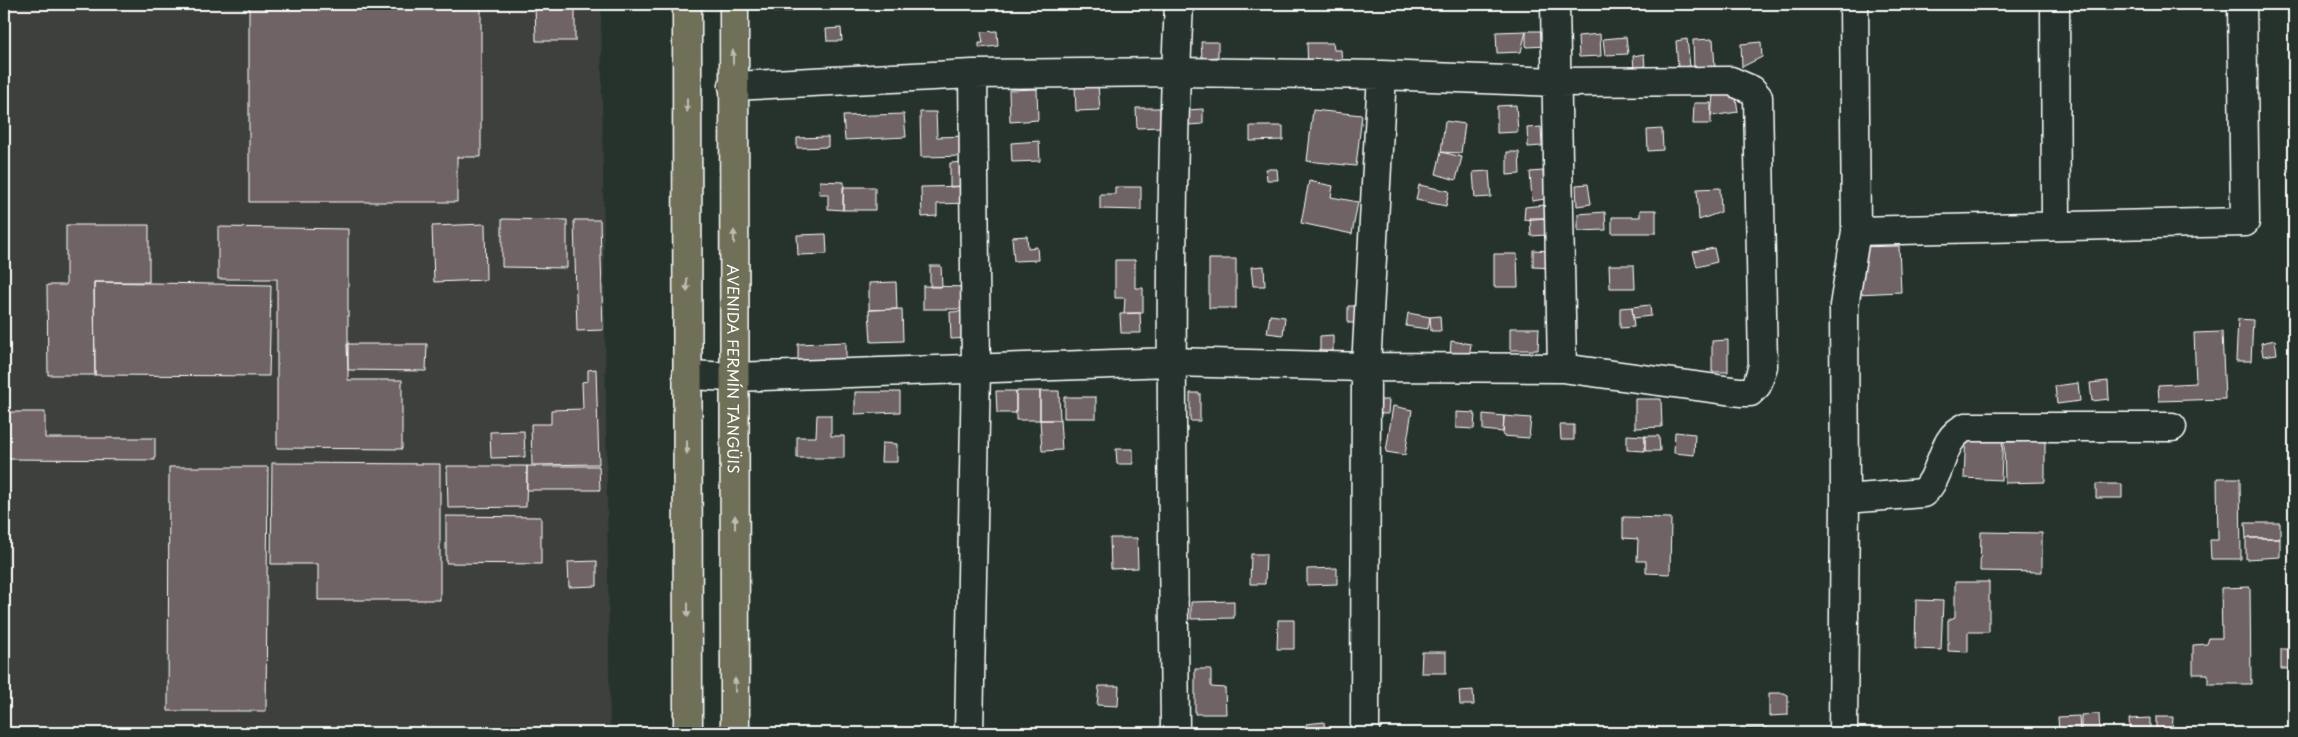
<svg xmlns="http://www.w3.org/2000/svg" width="2298" height="737" font-family="'Playpen Sans',sans-serif">
<rect width="100%" height="100%" fill="#26332d"/>
<filter id="ink" filterUnits="userSpaceOnUse"><feTurbulence type="fractalNoise" baseFrequency=".02" numOctaves="2"/><feDisplacementMap in="SourceGraphic" scale="10" xChannelSelector="R" yChannelSelector="G"/><feConvolveMatrix kernelMatrix="1 2 1 2 8 2 1 2 1" color-interpolation-filters="sRGB"/></filter>
<g filter="url(#ink)">
<!-- built -->
<path fill="#3c413e" d="M4,4H601L610,733H4Z"/>
<!-- building -->
<path fill="#6f6366" stroke="#fff" d="M249,4H481V157H457V202H249Z
M535,4H575V41H536Z
M773,4H792L793,11L774,12Z
M841,28L842,41H827L826,29Z
M997,31L998,46L979,48V43H983L981,32Z
M1526,31L1521,52L1497,53L1496,32Z
M1526,31H1546L1547,46L1526,47Z
M1600,34L1601,56L1579,57L1578,36Z
M1626,37L1628,54L1605,55L1603,39Z
M1687,39L1690,66L1678,68L1676,41Z
M1713,39L1715,68L1694,69L1693,40Z
M1201,42H1218V57L1202,58Z
M1761,42L1762,57L1742,67L1741,44Z
M1307,43H1333L1334,50H1341L1342,64L1308,72Z
M1644,54L1645,68L1634,69L1633,56Z
M1098,85L1100,110L1076,111L1075,86Z
M1037,89L1038,120L1010,122L1009,90Z
M1735,91L1738,112L1711,116L1713,95Z
M1694,103H1711V124H1693Z
M1516,105L1518,132L1497,133V106Z
M1136,108H1160L1161,127L1137,128Z
M1203,109V124L1188,125L1187,110Z
M1313,110L1362,115L1356,166L1307,161Z
M920,112H936L937,137L965,136L966,156L921,157Z
M904,114L906,137L845,140L843,116Z
M1445,121L1465,124L1461,153L1441,152Z
M1250,126H1283V140L1250,141Z
M1541,127L1542,146L1528,147L1527,128Z
M1662,129L1663,150L1648,151L1647,130Z
M828,137V147L797,148V138Z
M1039,141L1040,161L1012,162L1011,143Z
M1441,152L1462,157L1456,180L1436,174Z
M1507,152H1519L1520,174L1507,175Z
M968,162V186L950,187V163Z
M1266,169H1277L1278,180H1267Z
M1489,171L1491,197L1475,198L1473,172Z
M1543,171L1545,199L1532,201L1530,172Z
M820,181L844,182L843,210L828,209V194H819Z
M1309,181L1333,186L1331,197L1358,202L1352,234L1301,223Z
M1588,184L1591,204L1577,206L1576,185Z
M1419,185L1449,191L1446,206L1416,200Z
M968,186L969,203L937,204V216L922,217L921,187Z
M843,187H875V210H843Z
M1115,187H1141V210L1100,209V194H1115Z
M1720,188L1721,212L1699,220L1697,189Z
M1544,205L1545,218L1524,220L1525,207Z
M1640,210H1656V233H1612V217H1640Z
M1605,212L1606,230L1578,231V214Z
M1530,218H1545L1546,235L1531,236Z
M502,219L567,220V268L502,267Z
M574,220H600L603,330L577,331Z
M485,224L486,280L434,282L432,226Z
M66,225H149V282H94L95,375H48L47,285H66Z
M218,227L348,229V380H402V449L277,448V279H218Z
M826,234L827,254L798,255L797,235Z
M1027,236L1028,248L1037,247L1038,260L1014,261L1012,237Z
M1899,246L1901,292L1857,294L1856,247Z
M1714,248L1717,262L1697,267L1693,252Z
M1533,250L1554,251V268L1533,267Z
M1494,254H1517L1518,287H1494Z
M1209,259H1236V308H1209Z
M1115,260H1135V288H1143V313H1124L1125,298H1115Z
M1609,265H1634L1635,288H1610Z
M930,266H941L942,287H930Z
M1264,266L1265,286H1253L1251,267Z
M94,282L271,285L269,376L95,375Z
M896,282L897,309L869,310V283Z
M923,286L970,287V309H923Z
M1650,305L1651,316L1633,318L1632,307Z
M1348,306H1363L1362,323H1348Z
M1632,307L1634,327L1620,328V308Z
M902,309L903,341L871,342L869,310Z
M969,311L970,338L951,339L950,312Z
M1140,313L1141,333H1121L1120,314Z
M1408,313L1430,317L1428,329L1406,326Z
M1270,315L1285,317L1283,335L1267,333Z
M1440,316L1441,331H1431L1430,317Z
M2238,319L2253,320L2251,361H2236Z
M1510,328H1539L1538,350H1510Z
M2222,332L2225,399L2159,401L2158,385L2196,383L2194,333Z
M1333,335V351L1320,352V336Z
M1728,340V372H1712V341Z
M2275,340L2277,354L2263,356L2261,343Z
M1451,341L1471,344L1469,358L1450,356Z
M846,342V359L798,361V344Z
M347,344H427L426,371L348,370Z
M596,369L599,464L532,465L531,424H551V410L583,409L582,382L588,381V370Z
M2108,381L2109,399L2092,401L2090,383Z
M2078,383L2080,401L2057,404L2055,386Z
M996,391H1016V413H997Z
M1016,391H1040V420H1016Z
M1040,391H1059L1060,420H1040Z
M855,392H900V412L855,414Z
M1190,393H1200V421H1190Z
M1064,397H1096V418H1064Z
M1635,399H1661L1662,427L1635,428Z
M1370,400H1389L1388,414L1370,413Z
M1393,406L1412,410L1405,455L1386,452Z
M6,412H45V438H155V460L6,459Z
M1456,412L1475,413L1474,429L1456,428Z
M1483,414L1504,416L1503,432L1483,430Z
M817,415H831V436H844V458H797V437H816Z
M1504,416L1531,418L1529,438L1503,436Z
M1040,420H1060L1062,450L1042,451Z
M1560,425H1574V440H1561Z
M524,431L525,457L491,458L490,432Z
M1675,432L1695,434L1694,455L1674,453Z
M1966,433L2003,435L2001,480L1964,478Z
M1627,435L1645,436V451L1627,450Z
M1645,436H1659L1660,451H1645Z
M2045,441V482L2005,483L2004,442Z
M882,443L897,444V462H881Z
M1116,449H1133V464H1117Z
M272,463L440,464V600H318V564H271Z
M447,466H527L526,507L448,508Z
M527,466H599L600,490H527Z
M169,467H268L266,711H168Z
M2217,478H2240L2241,559H2211L2210,540H2218Z
M2096,484H2122V498H2096Z
M446,516L541,517V564L446,563Z
M1623,517L1671,518L1670,574L1646,573V561H1637L1638,539L1623,538Z
M2245,523H2280V538H2246Z
M1981,532L2042,533V572L1980,571Z
M1110,538H1137L1138,568L1111,569Z
M2246,538H2280V557L2246,559Z
M1251,554H1266L1265,584H1250Z
M597,561V586L569,587L568,562Z
M1337,568V584L1307,585V569Z
M1955,582H1989V632H1968V652L1948,651V620L1955,617Z
M2250,587L2251,684H2208V674H2193V645L2207,644L2209,638H2222L2221,588Z
M1916,600L1943,601L1941,650L1915,649Z
M1234,601V618L1191,619V602Z
M1278,620H1294V649H1277Z
M2281,649H2294V669H2281Z
M1422,652H1446V673H1421Z
M1195,669H1211V687L1225,688L1226,714H1195Z
M1099,686H1119L1118,706L1097,705Z
M1473,690L1474,705H1460L1459,691Z
M1769,693H1784L1788,695V715L1769,716Z
M2099,714L2100,733H2081V715Z
M2079,716L2080,733H2059L2058,717Z
M2156,717H2173L2172,733H2156Z
M2150,718V733H2130L2129,719Z
M1324,722L1325,733H1307L1306,724Z
M1768,728V733H1730V729Z"/>
<g fill="none" stroke-linecap="round" stroke-linejoin="round">
<!-- street casing -->
<g stroke="#fff" stroke-width="31">
<path id="street" d="M1555,4L1562,368
M2055,4L2056,225
M733,86L973,74L1176,72L1382,75L1366,367L1365,733
M1856,231L2245,222L2242,4
M687,375L734,377L1172,362L1366,367L1562,368L1740,392H1750L1757,385L1763,366L1758,97L1752,90L1731,81L1555,82L1382,75
M1845,499L1923,493C1944,474 1939,439 1966,427H2172
M969,733L976,367L973,74
M1175,733C1173,490 1167,246 1179,4
M1843,733L1845,499L1844,306L1856,231L1854,4"/>
</g>
<!-- primary casing -->
<g stroke="#fff" stroke-width="31">
<g id="primary">
<path d="M687,4L688,733"/>
<path id="s1" d="M734,4L735,733"/>
</g>
</g>
<!-- street -->
<use href="#street" stroke="#26332d" stroke-width="28"/>
<!-- primary -->
<use href="#primary" stroke="#706f59" stroke-width="28"/>
</g>
<!-- one-way arrows -->
<defs><path id="oneway-solid" d="M-6-.8H1V-3.2L6.5 0L1 3.2V.8H-6Z" transform="scale(1.25)"/></defs>
<g fill="#bfbeb4">
<use href="#oneway-solid" transform="translate(733 57) rotate(-90)"/>
<use href="#oneway-solid" transform="translate(687 105) rotate(90)"/>
<use href="#oneway-solid" transform="translate(734 237) rotate(-90)"/>
<use href="#oneway-solid" transform="translate(687 285) rotate(90)"/>
<use href="#oneway-solid" transform="translate(687 447) rotate(90)"/>
<use href="#oneway-solid" transform="translate(735 522) rotate(-90)"/>
<use href="#oneway-solid" transform="translate(688 610) rotate(90)"/>
<use href="#oneway-solid" transform="translate(735 685) rotate(-90)"/>
</g>
</g>
<g text-anchor="middle" dominant-baseline="central" stroke-width="5" stroke-linejoin="round" paint-order="stroke">
<!-- street labels -->
<g font-size="15" fill="#fff" stroke="#26332d">
<text stroke="none"><textPath href="#s1" startOffset="365">AVENIDA FERMÍN TANGÜIS</textPath></text>
</g>
</g>
<!-- margin -->
<rect width="2298" height="737" fill="none" stroke="#26332d" stroke-width="20"/>
<rect x="10" y="10" width="2278" height="717" fill="none" stroke="#fff" stroke-width="2" filter="url(#ink)"/>
</svg>
